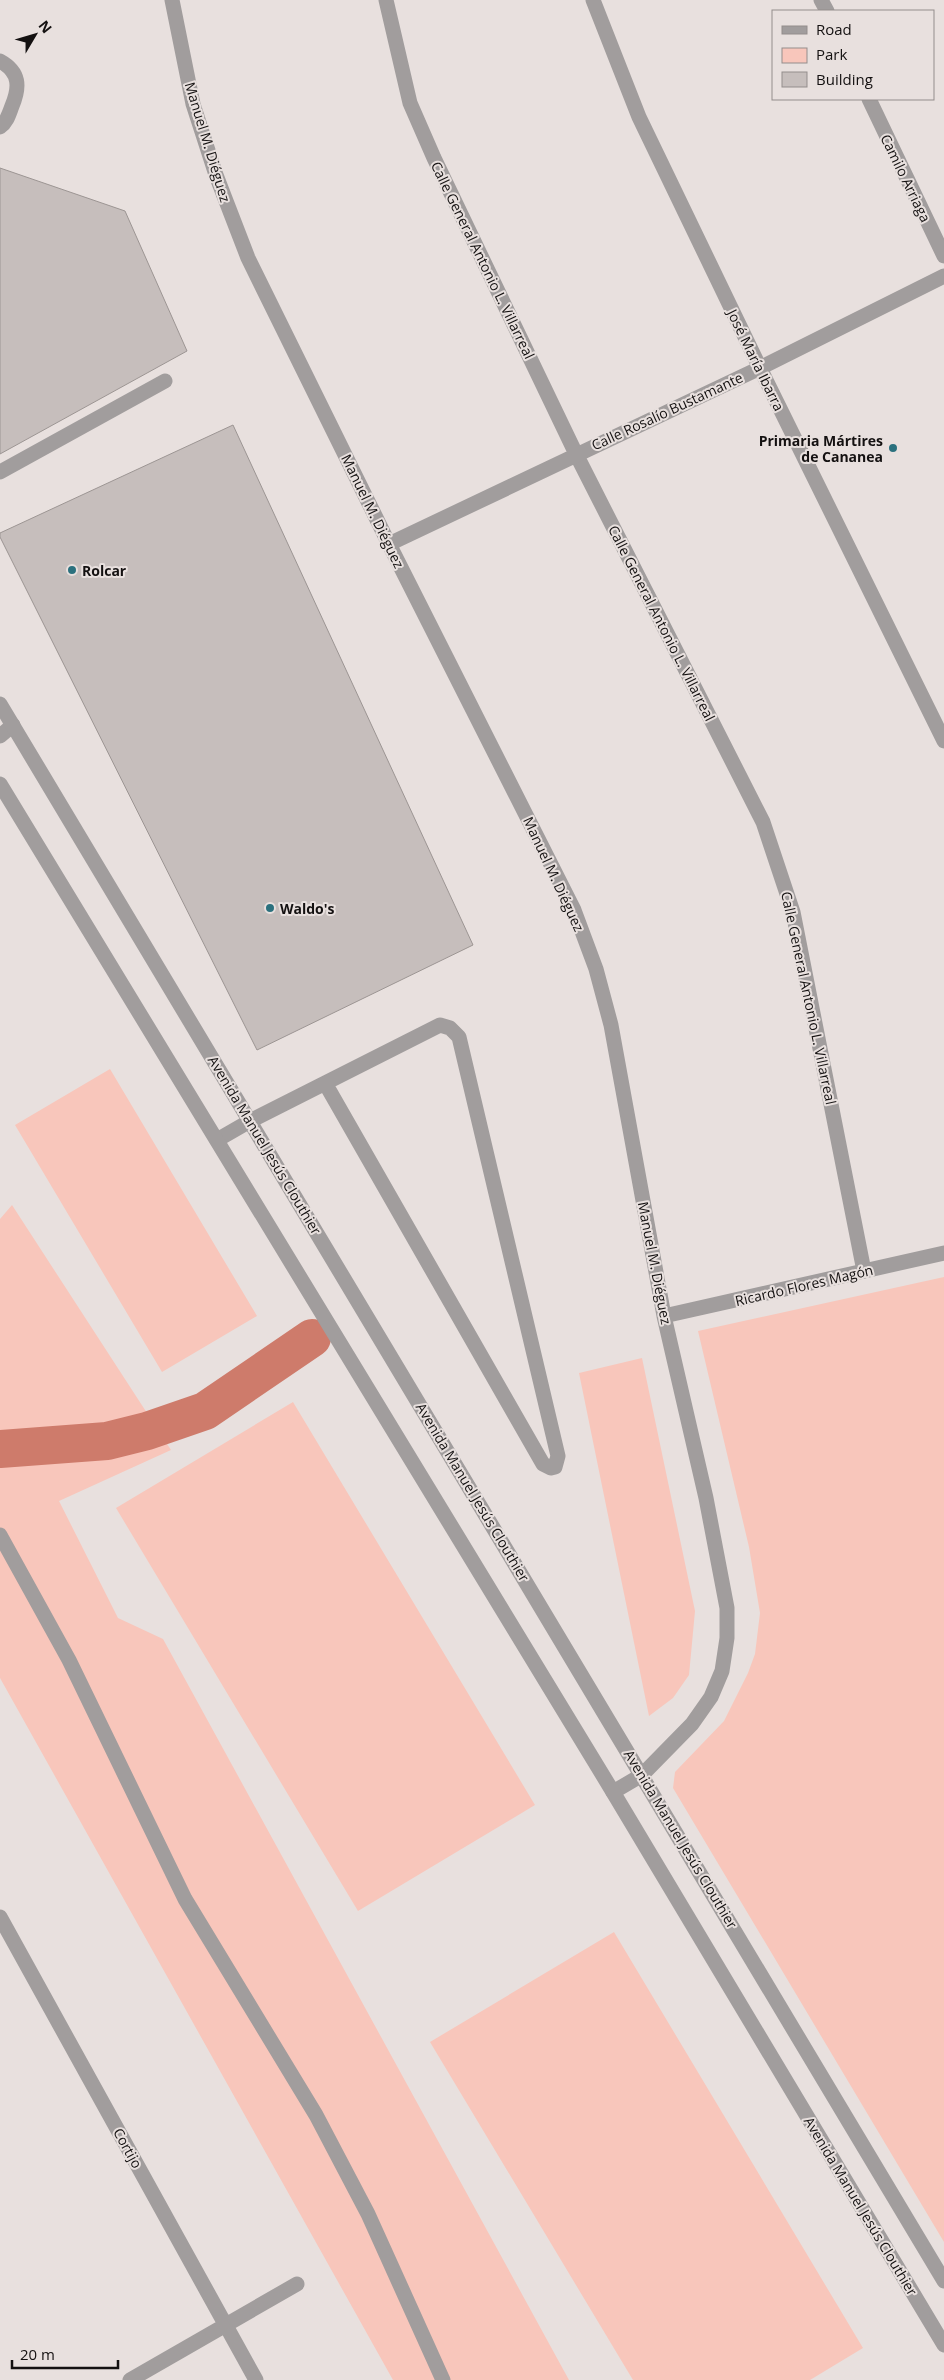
<svg xmlns="http://www.w3.org/2000/svg" width="944" height="2380" font-family="'Open Sans',sans-serif">
<rect width="100%" height="100%" fill="#e8e0de"/>
<!-- green -->
<path fill="#f8c6bb" d="M110,1069L257,1316L162,1372L15,1125Z
M12,1205L171,1450L59,1501L118,1618L163,1639L569,2380H393L0,1678V1219Z
M944,1277V2242L673,1788L675,1772L724,1721L748,1673L755,1654L760,1613L749,1547L698,1331Z
M642,1358L695,1611L689,1675L673,1698L649,1716L579,1373Z
M293,1402L535,1805L358,1911L116,1508Z
M614,1932L863,2348L810,2380H633L430,2042Z"/>
<g fill="none" stroke-linecap="round" stroke-linejoin="round">
<!-- canal -->
<path stroke="#ce7b6b" stroke-width="38" d="M0,1449L107,1441L147,1431L205,1411L312,1338"/>
</g>
<!-- building -->
<path fill="#c6bebc" stroke="#9c9593" d="M0,168L125,211L187,351L0,454Z
M233,425L473,945L257,1050L0,537V533Z"/>
<g fill="none" stroke-linecap="round" stroke-linejoin="round">
<!-- service -->
<path stroke="#a19d9d" stroke-width="15" d="M172,0L193,104L216,175L248,258L389,544
M593,0L639,117L760,368
M0,61C20,72 20,87 12,106C9,114 7,122 0,127
M576,454L763,822L793,912L864,1271
M0,472L165,381
M0,736L13,725
M217,1140L250,1121L440,1025L450,1028L459,1037L558,1456L555,1467L551,1468L543,1464L325,1083
M0,1535L69,1660L185,1899L316,2115L368,2214L443,2380"/>
<!-- minor -->
<path stroke="#a19d9d" stroke-width="15" d="M386,0L410,103L434,158L576,454
M821,0L827,11
M869,99L944,256
M760,368L944,741
M664,1316L944,1253
M613,1792L642,1775L692,1724L711,1697L722,1671L727,1638V1608L706,1498L664,1316L611,1025L596,969L574,910L389,544L760,368L944,276
M0,1917L256,2380
M130,2380L297,2284"/>
<!-- tertiary -->
<path stroke="#a19d9d" stroke-width="15" d="M0,704L944,2281
M0,784L613,1792L944,2345"/>
</g>
<!-- markers -->
<g fill="#2b717e" stroke="#e8e0de" stroke-width="2">
<circle cx="893" cy="448" r="5"/>
<circle cx="72" cy="570" r="5"/>
<circle cx="270" cy="908" r="5"/>
</g>
<g text-anchor="middle" dominant-baseline="central" stroke-width="4" stroke-linejoin="round" paint-order="stroke">
<!-- street labels -->
<g font-size="14" fill="#141111" stroke="#e8e0de">
<text transform="translate(208 142) rotate(73)">Manuel M. Diéguez</text>
<text transform="translate(906 178) rotate(64)">Camilo Arriaga</text>
<text transform="translate(483 260) rotate(64)">Calle General Antonio L. Villarreal</text>
<text transform="translate(756 360) rotate(64)">José María Ibarra</text>
<text transform="translate(667 411) rotate(-25)">Calle Rosalío Bustamante</text>
<text transform="translate(373 511) rotate(64)">Manuel M. Diéguez</text>
<text transform="translate(662 623) rotate(63)">Calle General Antonio L. Villarreal</text>
<text transform="translate(554 874) rotate(65)">Manuel M. Diéguez</text>
<text transform="translate(809 998) rotate(78)">Calle General Antonio L. Villarreal</text>
<text transform="translate(265 1145) rotate(59)">Avenida Manuel Jesús Clouthier</text>
<text transform="translate(655 1263) rotate(79)">Manuel M. Diéguez</text>
<text transform="translate(804 1285) rotate(-13)">Ricardo Flores Magón</text>
<text transform="translate(473 1492) rotate(59)">Avenida Manuel Jesús Clouthier</text>
<text transform="translate(681 1839) rotate(59)">Avenida Manuel Jesús Clouthier</text>
<text transform="translate(128 2148) rotate(61)">Cortijo</text>
<text transform="translate(861 2206) rotate(59)">Avenida Manuel Jesús Clouthier</text>
</g>
<!-- poi labels -->
<g font-size="14" font-weight="bold" fill="#141111" stroke="#e8e0de" text-anchor="start">
<text x="883" y="440" text-anchor="end">Primaria Mártires<tspan x="883" dy="16">de Cananea</tspan></text>
<text x="82" y="570">Rolcar</text>
<text x="280" y="908">Waldo's</text>
</g>
</g>
<!-- legend -->
<rect x="772" y="10" width="162" height="90" fill="#e8e0de" stroke="#938d8c"/>
<rect x="782" y="26" width="25" height="8" fill="#a19d9d" stroke="#938d8c"/>
<text x="816" y="35" font-size="15" fill="#141111">Road</text>
<rect x="782" y="48" width="25" height="15" fill="#f8c6bb" stroke="#938d8c"/>
<text x="816" y="60" font-size="15" fill="#141111">Park</text>
<rect x="782" y="72" width="25" height="15" fill="#c6bebc" stroke="#938d8c"/>
<text x="816" y="85" font-size="15" fill="#141111">Building</text>
<!-- north arrow -->
<g transform="translate(35 35) rotate(52)" stroke="#e8e0de" stroke-width="4" paint-order="stroke">
<path d="M0-4L9 19L0 12L-9 19Z" fill="#141111"/>
<text y="-8" font-size="14" font-weight="bold" text-anchor="middle" fill="#141111">N</text>
</g>
<!-- scale -->
<path d="M12 2360v8h106v-8" fill="none" stroke="#141111" stroke-width="2.5"/>
<text x="20" y="2360" font-size="15" fill="#141111" stroke="#e8e0de" stroke-width="4" paint-order="stroke">20 m</text>
</svg>
